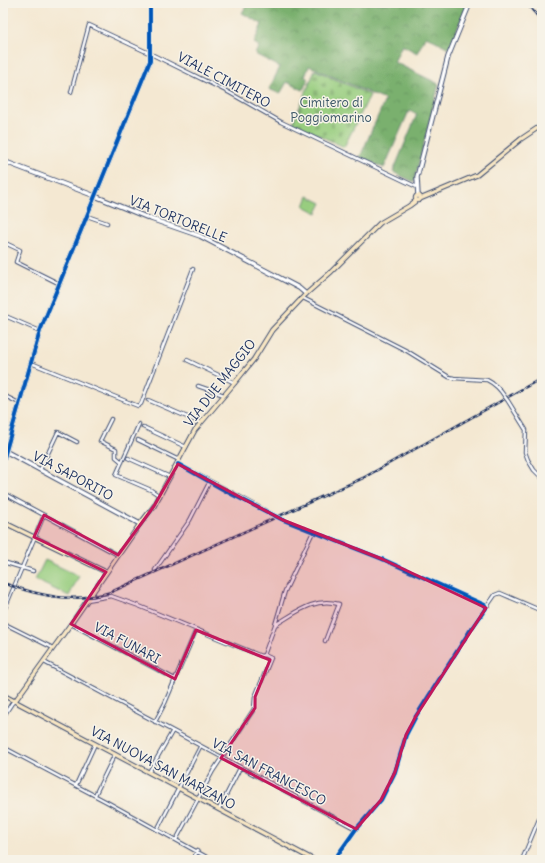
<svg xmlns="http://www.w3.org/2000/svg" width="545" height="863" font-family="Delius,sans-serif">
<defs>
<pattern id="forest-crowns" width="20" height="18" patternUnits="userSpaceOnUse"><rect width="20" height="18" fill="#7ab06e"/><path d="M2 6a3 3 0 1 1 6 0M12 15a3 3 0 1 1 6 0" fill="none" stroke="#63905e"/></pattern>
<pattern id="cemetery-stones" width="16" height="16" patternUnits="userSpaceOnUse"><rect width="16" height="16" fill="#98cd7f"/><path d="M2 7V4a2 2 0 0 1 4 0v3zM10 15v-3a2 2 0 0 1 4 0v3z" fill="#82b070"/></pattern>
</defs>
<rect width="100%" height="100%" fill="#f7f3e8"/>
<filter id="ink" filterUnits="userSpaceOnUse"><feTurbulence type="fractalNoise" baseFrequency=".025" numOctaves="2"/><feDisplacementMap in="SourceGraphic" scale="8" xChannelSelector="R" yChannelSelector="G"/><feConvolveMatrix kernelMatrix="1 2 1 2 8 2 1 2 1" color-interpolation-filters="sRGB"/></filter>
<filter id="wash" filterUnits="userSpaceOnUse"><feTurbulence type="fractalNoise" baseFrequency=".012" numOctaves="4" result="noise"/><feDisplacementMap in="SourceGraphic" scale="16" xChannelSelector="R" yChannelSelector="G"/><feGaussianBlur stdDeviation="0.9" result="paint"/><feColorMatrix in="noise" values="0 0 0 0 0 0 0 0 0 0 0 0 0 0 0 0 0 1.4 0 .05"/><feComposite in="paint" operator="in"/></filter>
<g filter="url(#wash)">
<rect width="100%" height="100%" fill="#f4e8d2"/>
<!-- green -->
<path fill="#98cd7f" stroke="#5a7e6e" d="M308,196L322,203L317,213L304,206Z
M45,560L79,576L69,596L35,580Z"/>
<!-- forest -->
<path fill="url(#forest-crowns)" stroke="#4a7066" d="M248,3H468L449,48L426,36L417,53L402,45L394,62L439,84L414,182L393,172L417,114L409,111L384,168L360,157L385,100L309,66L305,77L308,79L303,90L287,82L280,94L269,89L280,67L255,54L259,46L254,43L262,24L242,13Z"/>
<!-- cemetery -->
<path fill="url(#cemetery-stones)" stroke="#5a7e6e" d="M315,70L370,95L344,147L293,123Z"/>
</g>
<g filter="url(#ink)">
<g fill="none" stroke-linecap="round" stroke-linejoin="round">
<!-- minor casing -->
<g stroke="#3c4b6f" stroke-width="4.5">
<path id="minor" d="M71,92L89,25L151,54L230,93L281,122L417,187
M87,216L107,223
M3,242L20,250L16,262L60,284
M303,298L407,351L449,377L454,378L487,380C495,384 500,389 505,397
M3,315L40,331
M187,360L235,383
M31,363L138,406L141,404L193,269
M198,386L224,395
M3,395L19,403
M148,400L201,423
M508,401L526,430L525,452L528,460L534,470L542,478
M111,419L100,441L116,449V457L122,462
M139,424L116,475L151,490L160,496
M143,427L186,447
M138,440L179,460
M128,458L170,477
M178,464L274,515
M40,470L58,432L77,442
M3,493L118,555
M283,520L382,559L485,605L486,608L469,632L416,716L406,735L395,772L381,800L356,829L334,860
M3,562L33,571
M155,570L190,520L210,481
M87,600L111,596L139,606L261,656L264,655L275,625L285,591L313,532
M486,608L495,595L500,593L542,611
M3,613L44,515
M3,623L53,648
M71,624L175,679
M275,625C296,613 313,597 339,604L325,641
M44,662L356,829
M3,717L12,703L15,701
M155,722L165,703L196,630
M3,747L107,802L212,860
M149,772L172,732
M76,785L95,744
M95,795L115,754
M219,809L240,768
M157,830L200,747
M176,840L213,771L254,709L255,697L271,658L264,655
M193,860L197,851
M522,860L542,812"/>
</g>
<!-- tertiary casing -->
<g stroke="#3c4b6f" stroke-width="5.5">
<path id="tertiary" d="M3,161L95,196L151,219L200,236L299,288L306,294
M418,196L417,177L448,57L470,3
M5,451L140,524
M3,461L40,331L150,61V3"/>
</g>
<!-- secondary casing -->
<g stroke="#3c4b6f" stroke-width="5.5">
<path id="secondary" d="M415.5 198a2.5 2.5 0 1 1 5 0a2.5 2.5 0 1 1-5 0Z
M420,199L477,175L521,139L542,125
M3,522L106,572
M3,695L314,860
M15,701L75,618L140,524L154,506L195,430L237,380L254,359L272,330L306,294L330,273L380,223L409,206L417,200"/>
</g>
<!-- minor -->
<use href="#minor" stroke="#fff" stroke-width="2.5"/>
<!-- tertiary -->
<use href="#tertiary" stroke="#fff" stroke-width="3.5"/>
<!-- secondary -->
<use href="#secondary" stroke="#f9e7c3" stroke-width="3.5"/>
<!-- rail casing -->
<g stroke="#1b2f5e" stroke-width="2.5">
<path id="rail" d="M526,3L542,21
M3,583C41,596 72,604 111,592L363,478L542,378"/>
</g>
<!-- rail -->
<use href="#rail" stroke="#f7f3e8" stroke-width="1" stroke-dasharray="3" stroke-linecap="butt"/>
<!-- minor-bridge casing -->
<g stroke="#3c4b6f" stroke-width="4.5" stroke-linecap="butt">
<path id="minor-bridge" d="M505,397L508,401
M274,515L283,520"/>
</g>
<!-- minor-bridge -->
<use href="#minor-bridge" stroke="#fff" stroke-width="2.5"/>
<!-- cycleway casing -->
<g stroke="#f7f3e8" stroke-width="6">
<path id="cycleway" d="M3,461L40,331L150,61V3
M178,464L231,494L283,520L382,559L485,605L486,608L469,632L416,716L406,735L395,772L381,800L356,829L334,860"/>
</g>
<!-- cycleway -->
<use href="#cycleway" stroke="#0057b8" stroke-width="4"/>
</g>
</g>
<!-- marked area -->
<path fill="#c2185b" fill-opacity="0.2" stroke="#c2185b" stroke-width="3" stroke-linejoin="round" d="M178,464L283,520L382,559L486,608L416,716L406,735L395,772L381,800L356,829L221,758L255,708V697L270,660L196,630L175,679L71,624L106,572L34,537L44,515L118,555L154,506Z"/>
<g text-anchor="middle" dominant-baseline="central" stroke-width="3" stroke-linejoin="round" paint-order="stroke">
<!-- street labels -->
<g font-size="13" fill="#1b2f5e" stroke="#f7f3e8">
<text transform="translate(224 80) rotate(28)">VIALE CIMITERO</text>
<text transform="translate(178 219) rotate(22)">VIA TORTORELLE</text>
<text transform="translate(220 383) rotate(-52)">VIA DUE MAGGIO</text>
<text transform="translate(73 476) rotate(28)">VIA SAPORITO</text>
<text transform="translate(127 643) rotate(28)">VIA FUNARI</text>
<text transform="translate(163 768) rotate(28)">VIA NUOVA SAN MARZANO</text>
<text transform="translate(269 772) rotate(28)">VIA SAN FRANCESCO</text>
</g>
<!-- park labels -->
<g font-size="13" fill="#3a5666" stroke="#f7f3e8">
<text x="331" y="102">Cimitero di<tspan x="331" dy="15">Poggiomarino</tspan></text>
</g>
</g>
<!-- margin -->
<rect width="545" height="863" fill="none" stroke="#f7f3e8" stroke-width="16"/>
</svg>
